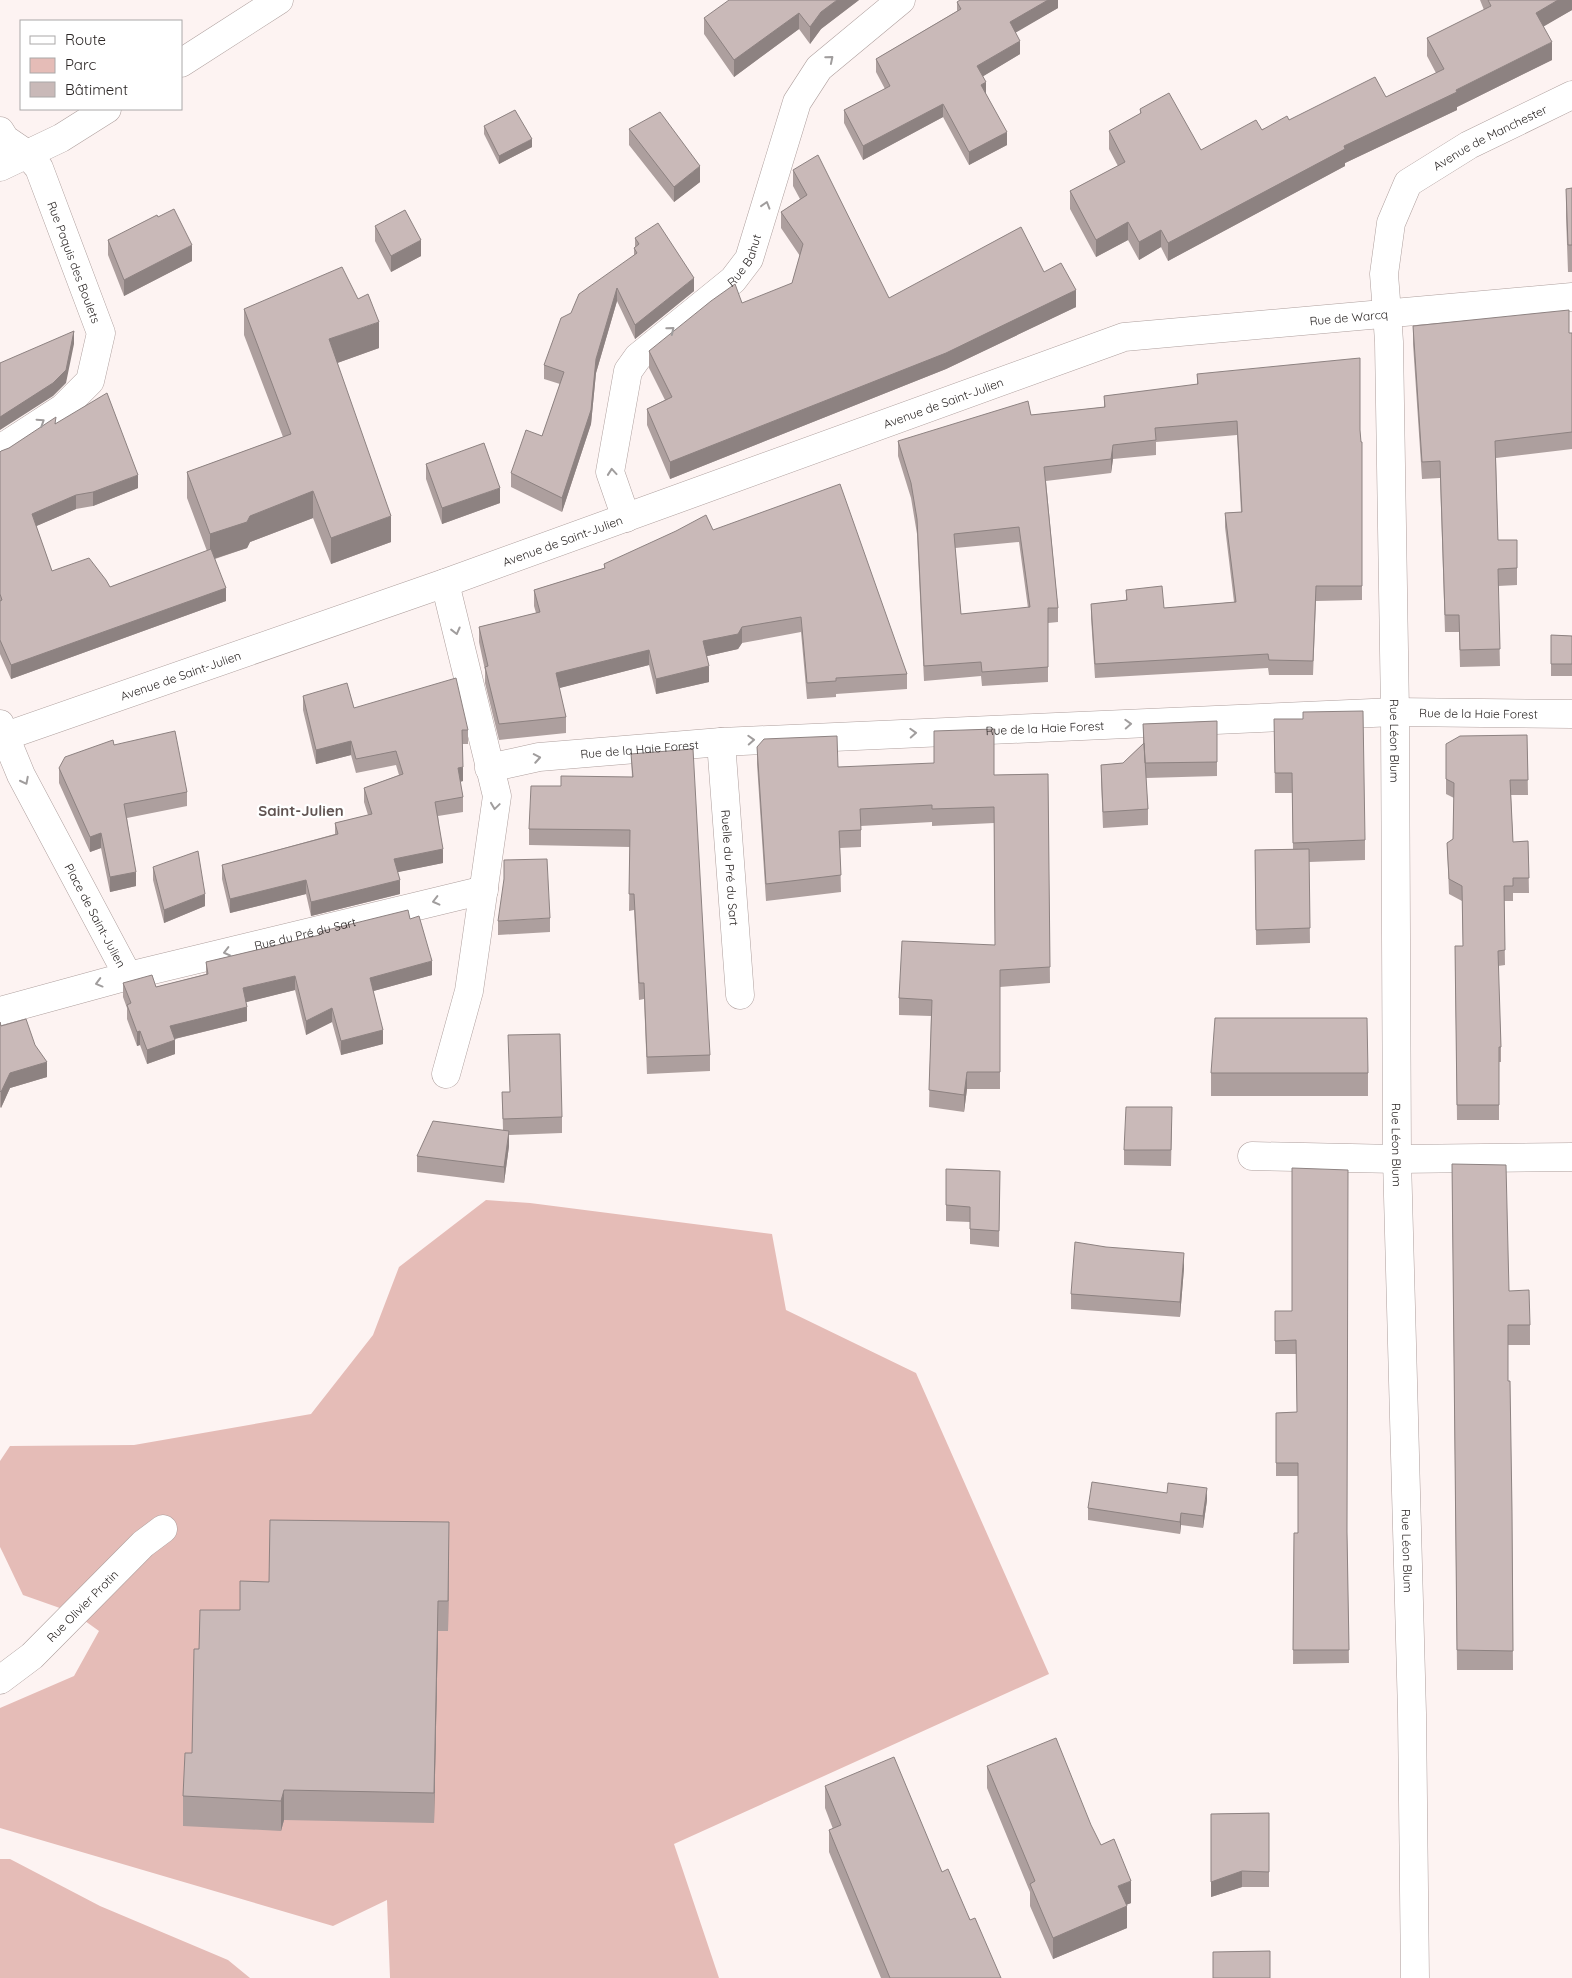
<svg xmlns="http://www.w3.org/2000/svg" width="1572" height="1978" font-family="Quicksand,sans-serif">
<rect width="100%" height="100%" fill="#fdf3f2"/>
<!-- green -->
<path fill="#e5bcb7" d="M486,1200L530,1203L772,1234L786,1310L916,1373L1049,1674L674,1844L719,1978H390L387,1900L333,1926L0,1828V1708L74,1676L99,1631L74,1613L23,1595L3,1553L0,1547V1461L10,1446L134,1445L311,1414L373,1335L399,1267Z
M0,1859H10L100,1906L228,1960L250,1978H0Z"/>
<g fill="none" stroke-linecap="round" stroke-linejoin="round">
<!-- minor casing -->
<g stroke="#ae9f9d" stroke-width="29">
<g id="minor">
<path d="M181,63L279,0"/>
<path id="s1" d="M0,131L5,139L27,154L39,168L101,333L90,381L63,408L0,449"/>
<path d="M0,167L61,138L107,109"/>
<path id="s2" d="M1387,313L1389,342L1395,712L1397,1159L1412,1713L1415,1978"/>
<path id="s3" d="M626,518L610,472L628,371L638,357L733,280L749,259L797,102L819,68L901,0"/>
<path d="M445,583L497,796L469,991L446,1074"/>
<path id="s4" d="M0,724L21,775L128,976L0,1011"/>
<path id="s5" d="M721,742L740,995"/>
<path id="s6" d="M489,768L539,757L721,742L1395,712L1572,714"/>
<path id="s7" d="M128,976L484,890"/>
<path d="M1252,1156L1397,1159L1572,1157"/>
<path id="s8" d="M0,1680L32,1656L143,1544L163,1529"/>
</g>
</g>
<!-- major casing -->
<g stroke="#ae9f9d" stroke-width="29">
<g id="major">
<path id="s9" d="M1387,313L1384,274L1391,223L1408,183L1469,145L1572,95"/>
<path id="s10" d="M0,738L445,583L1124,337L1572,297"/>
</g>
</g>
<!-- minor -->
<use href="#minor" stroke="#fff" stroke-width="28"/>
<!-- major -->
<use href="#major" stroke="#fff" stroke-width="28"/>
</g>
<!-- wall -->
<path fill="#ad9f9e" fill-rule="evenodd" d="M859,0L821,29L810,44L799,29L734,77L704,34V18Z
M1058,0V8L1015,32L1020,54L983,76L986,95L1007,145L969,165L943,117L863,160L844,123V110L885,89L876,72V59L957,11V2Z
M1480,0H1572V10L1543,26L1552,60L1457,107V110L1345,163V166L1168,261L1161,247L1139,260L1128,240L1096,257L1070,209V191L1118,166L1109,149V131L1140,114V109L1201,150L1289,120L1386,97L1436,73L1427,56V38L1484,10Z
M484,126L532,147L499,164L484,134Z
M629,129L700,182L674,202L629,145Z
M793,170L889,298L1044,272L1076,307L946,369L670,479L647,425V409L665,400L649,368V351L792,283L800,256L781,228V212L800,199L793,186Z
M1572,188V272H1568L1566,216V189Z
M158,217L192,261L124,296L108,255V240Z
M375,226L421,256L391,272L375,241Z
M635,238L694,291L635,339L617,301L596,373L591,424L562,512L511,487V473L542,436L560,384L544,379V365L571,313L634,255V248L635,247Z
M244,309L379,348L337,363L391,542L331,564L313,518L250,542L247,548L215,559L226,601L11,679L0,654V452L9,448L56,423L138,488L93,506L76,509L36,526L52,571L110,587L207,551L187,498V472L283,437L244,335Z
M1413,326L1572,333V449L1496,458L1498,540H1517V585L1498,586L1500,666L1460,667L1459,632H1445L1440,478L1422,479L1413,344Z
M1197,374L1361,442H1362V600L1316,601L1313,675H1269L1268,668L1095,678L1091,618V604L1126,600V590L1164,608L1234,602L1225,527V513L1241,512L1237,435L1156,442V455L1113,459L1111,473L1046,481L1058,608V622L1048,623V682L982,686L981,676L924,681L917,534L911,498L898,456V441L1031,415L1104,407V396L1197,385ZM1019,542L1028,608L961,614L955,548Z
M426,464L500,503L442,524L426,479Z
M713,530L907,674V689L836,694V697L807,699L801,632L742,643L738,649L707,656L709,682L656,694L649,665L559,688L566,717V733L499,740L485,683V670L479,642V627L536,613L534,606V590L604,568V564Z
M1551,635L1572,636V676H1551Z
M303,696L354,708L468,730V744H462L463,781L460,782L463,797V812L438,816L443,863L397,872L400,894L311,916L306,894L230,913L222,879V865L335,834V823L368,815L364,802V788L399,775L396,765L356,773L351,755L316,764L303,710Z
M1274,719L1365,840V860L1309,862L1310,943L1256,945L1255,850L1293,849L1292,793H1275Z
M1217,721V776L1146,778L1148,809V825L1103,828L1101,780V765L1123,763L1143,744V724Z
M1527,735L1528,795H1511L1513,842L1528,841L1529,893H1513V901H1504L1505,965L1498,966L1501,1047V1062H1499V1120H1457L1455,946H1463L1462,901L1449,894L1447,843L1453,839L1454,798L1446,794V744Z
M114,745L187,792V806L127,818L136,886L110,892L101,848L90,852L59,783V768Z
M757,747L838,767L994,775L1048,774L1050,983L1000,987V1089H967L964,1112L929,1107L931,1016L899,1015V998L995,945L994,823L932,826V822L861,826V847L840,848L841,892L766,901L757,764Z
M631,754L710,1055V1071L647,1074L644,999L639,1000L634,910L629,911L630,847L529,845V829L561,786L632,777Z
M153,867L205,906L164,923L153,880Z
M550,918V932L498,935V921Z
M410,919L432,975L373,991L383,1044L341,1055L332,1022L306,1035L295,990L246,1002L247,1021L175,1039V1054L147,1064L140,1045L137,1046L127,1019V1008L123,997V983L156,987L206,974V962L319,935V932Z
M0,1022L1,1026L35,1045L47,1077L10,1088L1,1108L0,1107Z
M1211,1073H1368V1096H1211Z
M502,1092L562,1117V1133L509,1135V1146L504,1183L417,1172V1156L503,1130Z
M1172,1123L1171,1166L1124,1165V1150Z
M1452,1164L1509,1291L1530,1325V1345H1508V1381L1512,1511L1513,1670H1457Z
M946,1169L1000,1171L999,1247L970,1244V1222L946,1221Z
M1184,1268L1180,1317L1071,1309V1294Z
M1275,1311H1292L1347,1534L1349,1663L1293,1664L1294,1533H1298V1476H1276V1413L1297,1412L1296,1354H1275Z
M1207,1500L1203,1528L1181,1525L1180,1534L1088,1520V1508Z
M449,1552L448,1631H438L434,1823L284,1820L281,1831L183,1826V1796L192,1753L199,1649L269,1582Z
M987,1766L1131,1903L1126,1905L1127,1928L1053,1959L1030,1906V1892L987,1788Z
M825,1786L942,1872L970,1920L1001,1978H881L829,1852V1830L833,1829L825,1808Z
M1269,1813V1887H1242L1211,1897V1814Z"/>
<!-- shaded-wall -->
<path fill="#8d8281" d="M837,0H859L821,29L810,44V27L821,12Z
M1048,0H1058V8L1010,36V22Z
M1558,0H1572V10L1536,31V13Z
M799,13V29L734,77V60Z
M1020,41V54L977,80V66Z
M1552,42V60L1457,107V110L1345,163V166L1168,261V243L1344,146Z
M986,82V95L981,85Z
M943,104V117L863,160V146Z
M1007,132V145L969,165V152Z
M532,139V147L499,164V156Z
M700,166V182L674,202V187Z
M1128,222V240L1096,257V240Z
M1161,230V247L1139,260V242Z
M421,240V256L391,272V256Z
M192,245V261L124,296V280Z
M694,278V291L635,339V325Z
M617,288V301L596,373L591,424L562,512V498L596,359Z
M1076,290V307L946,369L670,479V462Z
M379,322V348L329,366V339Z
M74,331V344L66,383L53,396L0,430V417Z
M1113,445V459L1111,473V459Z
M138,475V488L93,506V492Z
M500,488V503L442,524V508Z
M313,491V518L250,542L247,548L210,560V534L250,516Z
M76,495V509L32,528V514Z
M391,516V542L331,564V538Z
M226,588V601L11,679V665Z
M742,627V643L738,649L703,657V641Z
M649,650V665L556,689V673Z
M709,666V682L656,694V679Z
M351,741V755L316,764V750Z
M463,767V781L458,782V768Z
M101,833V848L90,852V837Z
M443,849V863L394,873V859Z
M136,872V886L110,892V877Z
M306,880V894L230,913V899Z
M400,880V894L311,916V902Z
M205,894V906L164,923V910Z
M432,961V975L370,992V978Z
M295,976V990L243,1003V988Z
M247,1007V1021L170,1040V1026Z
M332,1008V1022L306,1035V1021Z
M383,1030V1044L341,1055V1041Z
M140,1031V1045L137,1046V1032Z
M175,1040V1054L147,1064V1050Z
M47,1062V1077L10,1088L1,1108V1092L10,1073Z
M967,1072V1089L964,1112V1095Z
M509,1131V1146L504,1183V1167Z
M1184,1253V1268L1180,1317V1302Z
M1207,1488V1500L1203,1528V1516Z
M1181,1513V1525L1180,1534V1522Z
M449,1522V1552L448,1631V1601Z
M438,1601V1631L434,1823V1793Z
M284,1790V1820L281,1831V1801Z
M1242,1871V1887L1211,1897V1882Z
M1131,1881V1903L1118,1908V1886Z
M1127,1906V1928L1053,1959V1938Z"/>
<!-- building -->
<path fill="#c9b9b8" stroke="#8d8281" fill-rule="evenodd" d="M729,0H837L821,12L810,27L799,13L734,60L704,18Z
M960,0H1048L1010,22L1020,41L977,66L986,82L981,85L1007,132L969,152L943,104L863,146L844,110L890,86L876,59L961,9L957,2Z
M1488,0H1558L1536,13L1552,42L1456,90L1457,92L1344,146L1345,149L1168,243L1161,230L1139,242L1128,222L1096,240L1070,191L1125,162L1109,131L1141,113L1140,109L1169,93L1201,150L1256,120L1262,130L1287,116L1289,120L1375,77L1386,97L1444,69L1427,38L1491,6Z
M515,110L532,139L499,156L484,126Z
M660,112L700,166L674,187L629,129Z
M818,155L889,298L1021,227L1044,272L1061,263L1076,290L946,353L670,462L647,409L672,397L649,351L711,301L735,284L742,303L792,283L803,244L781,212L807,195L793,170Z
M1572,188V245H1568L1566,189Z
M174,209L192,245L124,280L108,240L157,215L158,217Z
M405,210L421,240L391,256L375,226Z
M658,223L694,278L635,325L617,288L596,359L591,410L562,498L511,473L526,430L542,436L564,372L544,365L561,318L571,313L579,294L637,253L634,248L639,244L635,238Z
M342,267L358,299L368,294L379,322L329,339L391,516L331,538L313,491L250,516L247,522L210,534L187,472L291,434L244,309Z
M1569,310V333H1572V432L1495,441L1498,540H1517V568L1498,569L1500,649L1460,650L1459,615H1445L1440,461L1422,462L1413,326Z
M74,331L66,370L53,383L0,417V363Z
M1360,358V430L1361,442H1362V586H1316L1313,661L1269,660L1268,654L1095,664L1091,604L1127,600L1126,590L1162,586L1164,608L1236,602L1225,513L1242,512L1237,421L1155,428L1156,440L1113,445L1111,459L1044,467L1058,608H1048V667L982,672L981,662L924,666L917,519L911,483L898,441L1028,401L1031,415L1105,407L1104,396L1198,384L1197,374ZM1019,527L1030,607L961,614L954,534Z
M107,393L138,475L93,492L76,495L32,514L52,571L89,558L106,580L110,587L211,549L226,588L11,665L0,640V601L2,600L0,594V452L1,451L9,448L56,417L55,424Z
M484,443L500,488L442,508L426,464Z
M840,484L907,674L836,678V681L807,683L801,617L742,627L738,634L703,641L709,666L656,679L649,650L556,673L566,717L499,724L485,667L488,666L479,627L540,612L534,590L605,568L604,564L676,531L706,515L713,530Z
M1551,635L1572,636V664H1551Z
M456,678L468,730H462L463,767L458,768L463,797L435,802L443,849L394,859L400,880L311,902L306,880L230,899L222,865L338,834L335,823L372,814L364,788L403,774L396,751L356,759L351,741L316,750L303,696L347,683L354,708Z
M1363,711L1365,840L1293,843L1292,773H1275L1274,719H1303V712Z
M1217,721V762L1145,763L1143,724Z
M994,729V775L1048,774L1050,967L1000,970V1072H967L964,1095L929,1090L932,1000L899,998L902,941L995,945L994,807L932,809V805L860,809L861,830L839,831L841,875L766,884L757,747L764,739L837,736L838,767L934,763V731Z
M175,731L187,792L124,804L136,872L110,877L101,833L90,837L59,768L65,757L113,740L114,745Z
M1527,735L1528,780H1510L1513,842L1528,841L1529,878H1513V886H1504L1505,950L1498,951L1501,1047H1499V1105H1457L1455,946H1463L1462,886L1449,879L1447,843L1453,839L1454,783L1446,779V744L1460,736Z
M1144,743L1148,809L1103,812L1101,765L1123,763Z
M693,749L710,1055L647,1057L644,983H639L634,894H629L630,830L529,829L531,786H561V776L633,777L631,754Z
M1309,849L1310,928L1256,930L1255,850Z
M198,851L205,894L164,910L153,867Z
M547,859L550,918L498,921L504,879V860Z
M408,910L410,919L419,916L432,961L370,978L383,1030L341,1041L332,1008L306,1021L295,976L243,988L247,1007L170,1026L175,1040L147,1050L140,1031L137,1032L127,1005L131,1003L123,983L152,975L156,987L208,974L206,962L320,935L319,932Z
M1215,1018H1367L1368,1073H1211Z
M26,1019L35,1045L47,1062L10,1073L1,1092L0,1091V1022L1,1026Z
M560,1034L562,1117L503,1119L502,1092H510L508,1035Z
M1126,1107H1172L1171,1150H1124Z
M433,1121L509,1131L504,1167L417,1156Z
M1452,1164L1506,1165L1509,1291L1529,1290L1530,1325H1508V1381H1510L1512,1511L1513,1651L1457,1650Z
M1292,1168L1348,1170L1347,1532L1349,1650H1293L1294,1533H1298V1463H1276V1413L1297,1412L1296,1340L1275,1341V1311H1292Z
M946,1169L1000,1171L999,1231L970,1229V1207L946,1205Z
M1075,1242L1106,1247L1184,1253L1180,1302L1071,1294Z
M1092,1482L1167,1493L1168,1483L1207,1488L1203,1516L1181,1513L1180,1522L1088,1508Z
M270,1520L449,1522L448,1601H438L434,1793L284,1790L281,1801L183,1796L185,1753H192L194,1649H199L200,1610H240V1581L269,1582Z
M1056,1738L1091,1825L1101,1845L1114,1839L1131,1881L1118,1886L1127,1906L1053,1938L1030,1884L1035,1881L987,1766Z
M894,1757L942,1872L948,1869L970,1920L975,1918L1001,1978H890L829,1830L841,1825L825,1786Z
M1269,1813V1872L1242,1871L1211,1882V1814Z
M1270,1951V1978H1213V1952Z"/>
<!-- one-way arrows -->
<defs><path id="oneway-chevron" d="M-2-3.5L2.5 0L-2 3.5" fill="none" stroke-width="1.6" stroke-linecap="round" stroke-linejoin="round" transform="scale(1.25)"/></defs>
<g stroke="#a09d9d">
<use href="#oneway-chevron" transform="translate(830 59) rotate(-40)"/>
<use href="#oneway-chevron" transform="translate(766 205) rotate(-73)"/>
<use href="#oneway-chevron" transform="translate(671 330) rotate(-39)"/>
<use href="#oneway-chevron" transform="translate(41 422) rotate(-33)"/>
<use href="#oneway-chevron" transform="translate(612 472) rotate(-95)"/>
<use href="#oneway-chevron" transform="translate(456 631) rotate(76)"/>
<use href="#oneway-chevron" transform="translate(1128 724) rotate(-3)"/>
<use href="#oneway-chevron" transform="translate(913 733) rotate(-3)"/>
<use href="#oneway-chevron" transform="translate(751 740) rotate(-3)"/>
<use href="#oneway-chevron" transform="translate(537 758) rotate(-10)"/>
<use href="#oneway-chevron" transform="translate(25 781) rotate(63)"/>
<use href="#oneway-chevron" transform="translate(495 806) rotate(98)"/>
<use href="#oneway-chevron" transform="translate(436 901) rotate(166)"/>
<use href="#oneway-chevron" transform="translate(227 952) rotate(166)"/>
<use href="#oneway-chevron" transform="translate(99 983) rotate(165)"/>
</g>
<g text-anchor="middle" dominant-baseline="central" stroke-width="4.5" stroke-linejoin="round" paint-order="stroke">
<!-- street labels -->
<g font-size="12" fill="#2b2625" stroke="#fff">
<text stroke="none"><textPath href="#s9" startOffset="228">Avenue de Manchester</textPath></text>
<text stroke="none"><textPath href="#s3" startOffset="314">Rue Bahut</textPath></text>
<text stroke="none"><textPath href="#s1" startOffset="155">Rue Paquis des Boulets</textPath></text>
<text stroke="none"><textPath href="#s10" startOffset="1419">Rue de Warcq</textPath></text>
<text stroke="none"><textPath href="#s10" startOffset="1001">Avenue de Saint-Julien</textPath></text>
<text stroke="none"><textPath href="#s10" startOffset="596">Avenue de Saint-Julien</textPath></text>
<text stroke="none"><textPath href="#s10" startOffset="191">Avenue de Saint-Julien</textPath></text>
<text stroke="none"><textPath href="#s6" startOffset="992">Rue de la Haie Forest</textPath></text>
<text stroke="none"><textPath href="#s6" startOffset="558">Rue de la Haie Forest</textPath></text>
<text stroke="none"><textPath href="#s2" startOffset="428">Rue Léon Blum</textPath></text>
<text stroke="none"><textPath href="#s6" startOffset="152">Rue de la Haie Forest</textPath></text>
<text stroke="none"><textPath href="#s5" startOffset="126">Ruelle du Pré du Sart</textPath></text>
<text stroke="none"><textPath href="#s4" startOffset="214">Place de Saint-Julien</textPath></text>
<text stroke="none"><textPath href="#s7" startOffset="182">Rue du Pré du Sart</textPath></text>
<text stroke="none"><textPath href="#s2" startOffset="832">Rue Léon Blum</textPath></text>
<text stroke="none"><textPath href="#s2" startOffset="1238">Rue Léon Blum</textPath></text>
<text stroke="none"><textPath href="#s8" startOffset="111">Rue Olivier Protin</textPath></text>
</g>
<!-- quarter labels -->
<g font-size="15" font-weight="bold" fill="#615452" stroke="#fff">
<text x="301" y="810">Saint-Julien</text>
</g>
</g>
<!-- legend -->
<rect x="20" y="20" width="162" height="90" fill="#ffffff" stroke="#aaa8a8"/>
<rect x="30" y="36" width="25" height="8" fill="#ffffff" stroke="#aaa8a8"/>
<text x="65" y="45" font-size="15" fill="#2b2625">Route</text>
<rect x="30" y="58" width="25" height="15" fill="#e5bcb7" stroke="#aaa8a8"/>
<text x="65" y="70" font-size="15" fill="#2b2625">Parc</text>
<rect x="30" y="82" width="25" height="15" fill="#c9b9b8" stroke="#aaa8a8"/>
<text x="65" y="95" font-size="15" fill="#2b2625">Bâtiment</text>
</svg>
